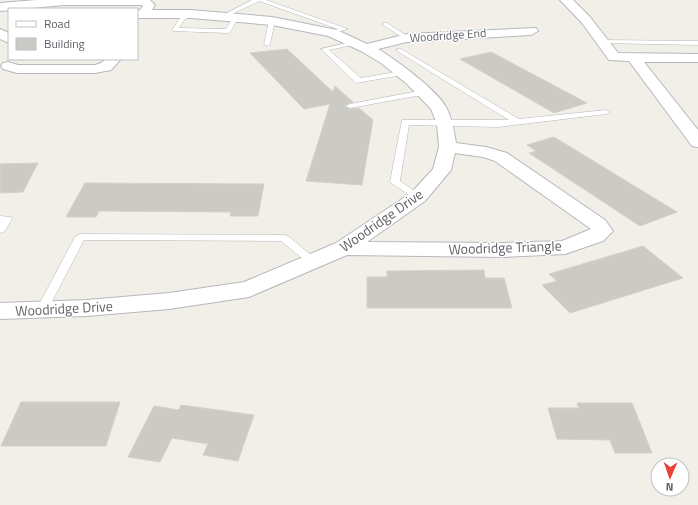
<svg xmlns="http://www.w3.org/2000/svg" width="698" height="505" font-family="'Titillium Web',sans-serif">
<rect width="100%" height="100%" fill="#f1efe8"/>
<!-- building -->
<path fill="#cccac5" stroke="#d6d1c6" d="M287,49L333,92L335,86L353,102L345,105V107L350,109L359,108L373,120L362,185L306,181L330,104L304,109L250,53Z
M491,52L587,103L554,113L460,59Z
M554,137L677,212L640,226L529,153L536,151L527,145Z
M38,163L23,192L0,193V164Z
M85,183L264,184L258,216H230L231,212L99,211L96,217H66Z
M643,246L683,278L570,313L542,285L557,281L549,274Z
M484,270L485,278H504L512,308H367V277H387V271Z
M21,402H120L106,446H1Z
M577,403H632L652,453H615L610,440L557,439L548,408H579Z
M181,405L254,415L238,461L203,455L208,444L172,438L160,462L128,457L154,406L179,410Z"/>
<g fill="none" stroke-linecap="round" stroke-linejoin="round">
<!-- lane casing -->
<g stroke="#b5b8bc" stroke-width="1">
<path id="lane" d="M252,0H266L348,29L330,34V32L338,29L259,1L226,17L221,16Z
M191,12L193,13V15L184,20L179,28L226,29L234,16L239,17L230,32L228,33L173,31L172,30L180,18Z
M272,19L275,21L270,44L267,46L264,44L269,21Z
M383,23H387L410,38L405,39L383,25Z
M602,40L698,41V45L600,43V41Z
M355,41L358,43L357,44L329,50L361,78L402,71L406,73L402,75L356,83L321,49Z
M397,49H401L519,119L606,110L610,112L606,114L498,127L409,125L400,181L423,197L418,200L415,199L390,182L402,120H509L397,51Z
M424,90H427V94L350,108L346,106L350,104Z
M0,216L11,217L12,219L4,232L0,233Z
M80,234L284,235L288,236L318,261L312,264L308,263L281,241L84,240L46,313H38L36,310L75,237Z"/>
</g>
<!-- street casing -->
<g stroke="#b5b8bc" stroke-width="2">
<path id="street" d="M36,0H150L155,5L152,10H191L272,17L337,30L367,44L407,34L536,28L538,31L531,35L407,42L378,49C395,59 437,90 446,107C452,119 454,130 456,143L486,147L507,153L605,220L613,231L603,241L565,254L503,257L347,255L249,297L169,309L87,316L0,319V303L87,300L169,293L244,282L336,243L411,193L433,169L439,147L437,124L431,109L407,84L381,63L361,51L328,36L272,25L191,18H137V10H140L143,6L141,5H64L0,11V3ZM455,153L483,157L495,161L591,229L562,241L503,243L367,242L425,201L451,170Z
M560,0H573L590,17L618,53L698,54V62H644L698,130V147L692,146L629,61L609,60L582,23Z
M0,29L9,33V43L0,39Z
M106,59H121L111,70L95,73H17L3,69L1,66L3,63L8,62L18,65H95L101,63Z"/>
</g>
<!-- lane -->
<use href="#lane" fill="#fff" fill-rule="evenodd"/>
<!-- street -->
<use href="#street" fill="#fff" fill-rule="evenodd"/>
</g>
<g text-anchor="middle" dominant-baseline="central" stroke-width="3" stroke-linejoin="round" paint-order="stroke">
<!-- far-street labels -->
<g font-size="12" fill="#5f6368" stroke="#fff">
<text transform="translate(448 35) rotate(-4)">Woodridge End</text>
</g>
<!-- street labels -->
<g font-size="14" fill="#5f6368" stroke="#fff">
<text transform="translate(381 220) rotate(-35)">Woodridge Drive</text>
<text transform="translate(505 247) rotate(-2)">Woodridge Triangle</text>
<text transform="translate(64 308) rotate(-3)">Woodridge Drive</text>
</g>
</g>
<!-- legend -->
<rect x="8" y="8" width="130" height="52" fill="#ffffff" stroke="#bfc1c3"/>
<rect x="16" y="21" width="20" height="6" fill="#ffffff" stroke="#bfc1c3"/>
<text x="44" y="28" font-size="12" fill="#5f6368">Road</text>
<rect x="16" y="38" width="20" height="12" fill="#cccac5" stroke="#bfc1c3"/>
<text x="44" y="48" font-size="12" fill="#5f6368">Building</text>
<!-- north arrow -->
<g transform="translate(670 477) rotate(182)"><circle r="19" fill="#ffffff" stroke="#bfc1c3"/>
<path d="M0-3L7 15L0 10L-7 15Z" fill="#ea4335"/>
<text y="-6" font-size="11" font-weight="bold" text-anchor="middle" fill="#5f6368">N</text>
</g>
</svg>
